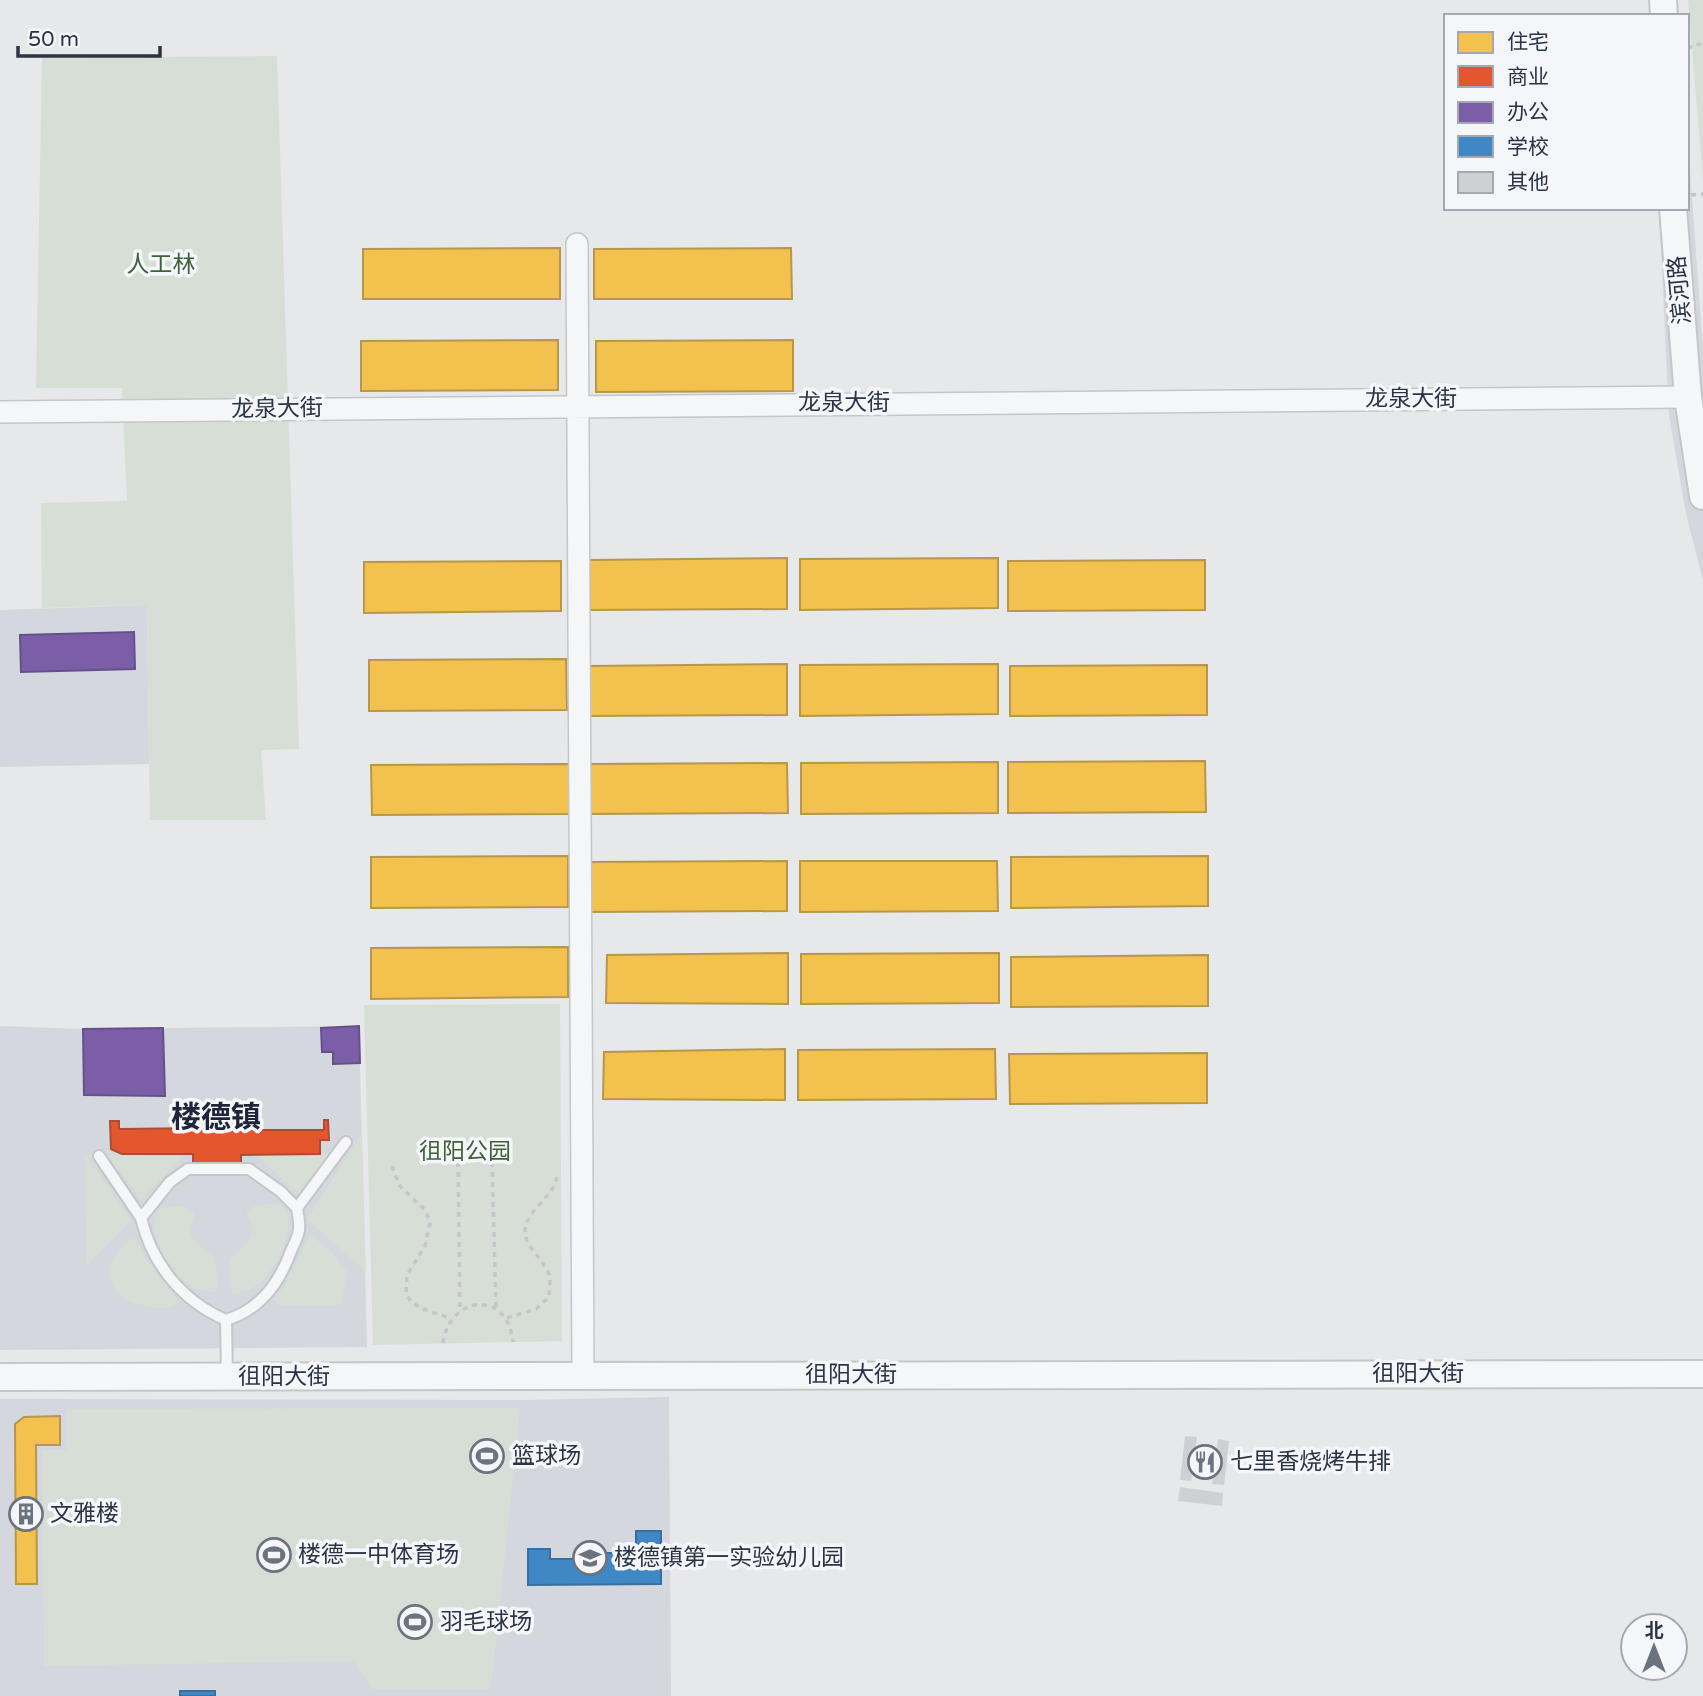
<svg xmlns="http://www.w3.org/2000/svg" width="1703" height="1696" font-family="'Varela Round','Noto Sans SC',sans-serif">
<rect width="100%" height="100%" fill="#e6e8ea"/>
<!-- built -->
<path fill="#d4d7dd" d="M1687,131L1703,347V581L1686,514L1669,416L1659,208H1687Z
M147,605L149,764L0,767V610Z
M0,1026L83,1029L359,1026L367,1347L0,1350Z
M669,1397L671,1696H0V1399L526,1400Z"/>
<!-- green -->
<path fill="#d6ded6" d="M1688,0H1703V180Z
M277,56L299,749L261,750L266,820H150L147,605L42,608L41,503L127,501L122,388H36L42,58Z
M560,1004L562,1341L373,1345L364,1005Z
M362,1134L366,1272L307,1219Z
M85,1154L131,1220L87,1266Z
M186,1154L141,1199L108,1155Z
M255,1154H330L299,1194Z
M264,1204L282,1205C301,1224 276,1269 259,1284C251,1290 242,1292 233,1294L230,1287V1259C244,1245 261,1238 247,1217V1212L255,1206Z
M177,1206L187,1208L194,1213C194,1220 190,1225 190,1231C192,1244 207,1250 215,1258L218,1287L216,1293C207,1292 197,1290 189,1285C171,1273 142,1229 160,1209Z
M311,1236L328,1248L347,1272L341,1304L326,1306L278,1305L274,1299L285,1285L307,1239Z
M133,1238L138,1242L147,1260L180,1303C174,1305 166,1309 159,1308C112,1305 89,1269 133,1238Z
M520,1408L491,1689H371L355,1661L44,1666L42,1450H67V1409Z"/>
<!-- homes -->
<path fill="#f2c14e" stroke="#b6974b" stroke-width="2" d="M560,248V299H363V249Z
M791,248L792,299H594V249Z
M558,340V390L361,391V341Z
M793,340V391L596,392V341Z
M787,558V609L590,610L589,560Z
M998,558V608L800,610V559Z
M1205,560V610L1008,611V561Z
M561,561V611L364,613V562Z
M566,659L567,710L369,711V660Z
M787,664V715L590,716L589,666Z
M998,664V714L800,716V665Z
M1207,665V715L1010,716V666Z
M1205,761L1206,812L1008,813V762Z
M998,762V813L801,814V763Z
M787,763L788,813L590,814V764Z
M569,764V814L372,815L371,765Z
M568,856V907L371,908V857Z
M1208,856V906L1011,908V857Z
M787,861V911L589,912V862Z
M800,861H997L998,911L800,912Z
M568,947V997L371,999V948Z
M788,953V1004L606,1003L607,955Z
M999,953V1003L801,1004V954Z
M1208,955V1006L1011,1007V957Z
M785,1049V1100L603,1099L604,1052Z
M995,1049L996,1099L798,1100V1050Z
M1207,1053V1103L1010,1104L1009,1054Z
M60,1416V1445H36L37,1584H16L15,1424L24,1417Z"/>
<!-- shops -->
<path fill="#e4572e" stroke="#ac4c35" stroke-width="2" d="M205,1110H236L237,1130H324V1120H328L329,1140H320V1154L241,1155V1175H193V1154H122L111,1149L110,1121H119V1129L205,1128Z"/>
<!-- offices -->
<path fill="#7b5ea7" stroke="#63518a" stroke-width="2" d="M134,632L135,669L21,672L20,635Z
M359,1026L360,1063L333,1064V1052H322L321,1028Z
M163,1028L165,1096L84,1095L83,1029Z"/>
<!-- schools -->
<path fill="#3f88c5" stroke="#396f9f" stroke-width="2" d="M636,1531H661V1584L528,1585V1549H550V1559H593V1553H623V1558H636Z
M180,1691H215V1696H180Z"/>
<!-- building -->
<path fill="#ced0d3" d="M1185,1436L1197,1437L1191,1481L1180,1480Z
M1218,1439L1229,1441L1224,1485L1212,1484Z
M1180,1487L1223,1493L1222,1506L1178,1501Z"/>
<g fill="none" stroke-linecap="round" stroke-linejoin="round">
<!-- service casing -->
<g stroke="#c4c6c8" stroke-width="14">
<path id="service" d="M99,1156L141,1218
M297,1208L346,1142
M226,1320C182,1301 152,1264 141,1218L170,1182L188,1169H249L280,1191L297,1208C298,1215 300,1223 299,1230C298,1237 294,1244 291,1251C279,1284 260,1310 226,1320L227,1375"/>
</g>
<!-- minor casing -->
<g stroke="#c4c6c8" stroke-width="24">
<path id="minor" d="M577,244L583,1376
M0,412L1688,397"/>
</g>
<!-- tertiary casing -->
<g stroke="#c4c6c8" stroke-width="30">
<path id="tertiary" d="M1663,0L1664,16
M1673,208L1688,397L1703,496
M0,1377L1703,1374"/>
</g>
<!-- path -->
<path stroke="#c5c6ca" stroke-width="3.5" stroke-dasharray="5 5" stroke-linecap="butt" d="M1687,48L1703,43
M1691,195L1703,194
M458,1162L460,1309
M492,1162L496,1308
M392,1166L399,1185L425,1210L430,1222L425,1246L407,1275L406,1293L411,1302L423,1309L450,1318
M507,1318L536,1309L549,1297C549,1289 551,1281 549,1274C543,1259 525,1247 525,1231C526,1208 557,1197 557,1173
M443,1343C450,1294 508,1290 513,1342"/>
<!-- service -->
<use href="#service" stroke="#f5f6f7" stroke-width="10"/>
<!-- minor -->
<use href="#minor" stroke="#f5f6f7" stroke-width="21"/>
<!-- tertiary -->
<use href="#tertiary" stroke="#f5f6f7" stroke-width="26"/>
</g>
<!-- icons -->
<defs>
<g id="stadium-ring" transform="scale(1.75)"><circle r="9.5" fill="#f4f6f9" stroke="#6c737f" stroke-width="1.5"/><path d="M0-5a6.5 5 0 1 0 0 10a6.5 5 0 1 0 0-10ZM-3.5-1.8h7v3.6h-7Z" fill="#6c737f"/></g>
<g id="restaurant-ring" transform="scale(1.75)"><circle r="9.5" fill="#f4f6f9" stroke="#6c737f" stroke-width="1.5"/><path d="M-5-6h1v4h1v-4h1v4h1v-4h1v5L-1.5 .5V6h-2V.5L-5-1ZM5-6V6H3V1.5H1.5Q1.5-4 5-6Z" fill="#6c737f"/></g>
<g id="building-ring" transform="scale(1.75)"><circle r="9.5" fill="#f4f6f9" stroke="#6c737f" stroke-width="1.5"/><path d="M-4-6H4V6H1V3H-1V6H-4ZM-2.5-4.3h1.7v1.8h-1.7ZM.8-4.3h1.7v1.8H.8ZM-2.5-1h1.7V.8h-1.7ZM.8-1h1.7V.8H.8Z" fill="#6c737f"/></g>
<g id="school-ring" transform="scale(1.75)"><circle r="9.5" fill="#f4f6f9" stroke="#6c737f" stroke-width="1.5"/><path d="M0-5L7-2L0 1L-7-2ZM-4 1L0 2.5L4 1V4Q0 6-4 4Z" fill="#6c737f"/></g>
</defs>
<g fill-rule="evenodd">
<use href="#stadium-ring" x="487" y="1456"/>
<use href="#restaurant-ring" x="1205" y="1462"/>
<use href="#building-ring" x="26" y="1514"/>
<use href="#stadium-ring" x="274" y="1555"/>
<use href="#school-ring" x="590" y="1558"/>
<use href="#stadium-ring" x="415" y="1622"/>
</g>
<g text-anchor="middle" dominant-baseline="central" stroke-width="7" stroke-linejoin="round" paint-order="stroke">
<!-- park labels -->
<g font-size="23" fill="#3f6138" stroke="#f4f6f9">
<text x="161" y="265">人工林</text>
<text x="465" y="1152">徂阳公园</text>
</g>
<!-- street labels -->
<g font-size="23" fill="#2b3445" stroke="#f4f6f9">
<text transform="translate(1680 290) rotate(-95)">滨河路</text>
<text x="1411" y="399">龙泉大街</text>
<text x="844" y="403">龙泉大街</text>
<text transform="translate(277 409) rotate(-1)">龙泉大街</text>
<text x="1418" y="1374">徂阳大街</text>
<text x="851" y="1375">徂阳大街</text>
<text x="284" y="1377">徂阳大街</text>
</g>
<!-- poi labels -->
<g font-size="23" fill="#2b3445" stroke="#f4f6f9" text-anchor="start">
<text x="512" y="1456">篮球场</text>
<text x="1230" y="1462">七里香烧烤牛排</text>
<text x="50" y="1514">文雅楼</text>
<text x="298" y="1555">楼德一中体育场</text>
<text x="614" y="1558">楼德镇第一实验幼儿园</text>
<text x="440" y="1622">羽毛球场</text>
</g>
<!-- district labels -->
<g font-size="30" font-weight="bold" fill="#1d2536" stroke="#f4f6f9">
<text x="216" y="1117">楼德镇</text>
</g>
</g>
<!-- legend -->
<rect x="1444" y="14" width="245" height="196" fill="#f4f6f9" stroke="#a4a8b1" stroke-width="2"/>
<rect x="1458" y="32" width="35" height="21" fill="#f2c14e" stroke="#a4a8b1" stroke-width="2"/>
<text x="1507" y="49" font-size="21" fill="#2b3445">住宅</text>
<rect x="1458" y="66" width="35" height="21" fill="#e4572e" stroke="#a4a8b1" stroke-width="2"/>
<text x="1507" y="84" font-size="21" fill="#2b3445">商业</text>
<rect x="1458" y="102" width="35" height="21" fill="#7b5ea7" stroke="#a4a8b1" stroke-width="2"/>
<text x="1507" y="119" font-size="21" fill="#2b3445">办公</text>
<rect x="1458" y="136" width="35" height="21" fill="#3f88c5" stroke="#a4a8b1" stroke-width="2"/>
<text x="1507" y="154" font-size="21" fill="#2b3445">学校</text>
<rect x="1458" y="172" width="35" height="21" fill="#ced0d3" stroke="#a4a8b1" stroke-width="2"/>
<text x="1507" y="189" font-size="21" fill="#2b3445">其他</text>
<!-- north arrow -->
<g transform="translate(1654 1647)"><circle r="33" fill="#f4f6f9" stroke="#a4a8b1" stroke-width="2"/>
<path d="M0-5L12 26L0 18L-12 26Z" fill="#6c737f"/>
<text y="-10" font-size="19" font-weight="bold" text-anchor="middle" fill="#2b3445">北</text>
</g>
<!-- scale -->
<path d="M18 46v10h142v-10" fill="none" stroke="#2b3445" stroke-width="3.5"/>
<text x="28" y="46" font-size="21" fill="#2b3445" stroke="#f4f6f9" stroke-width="5" paint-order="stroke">50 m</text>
</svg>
